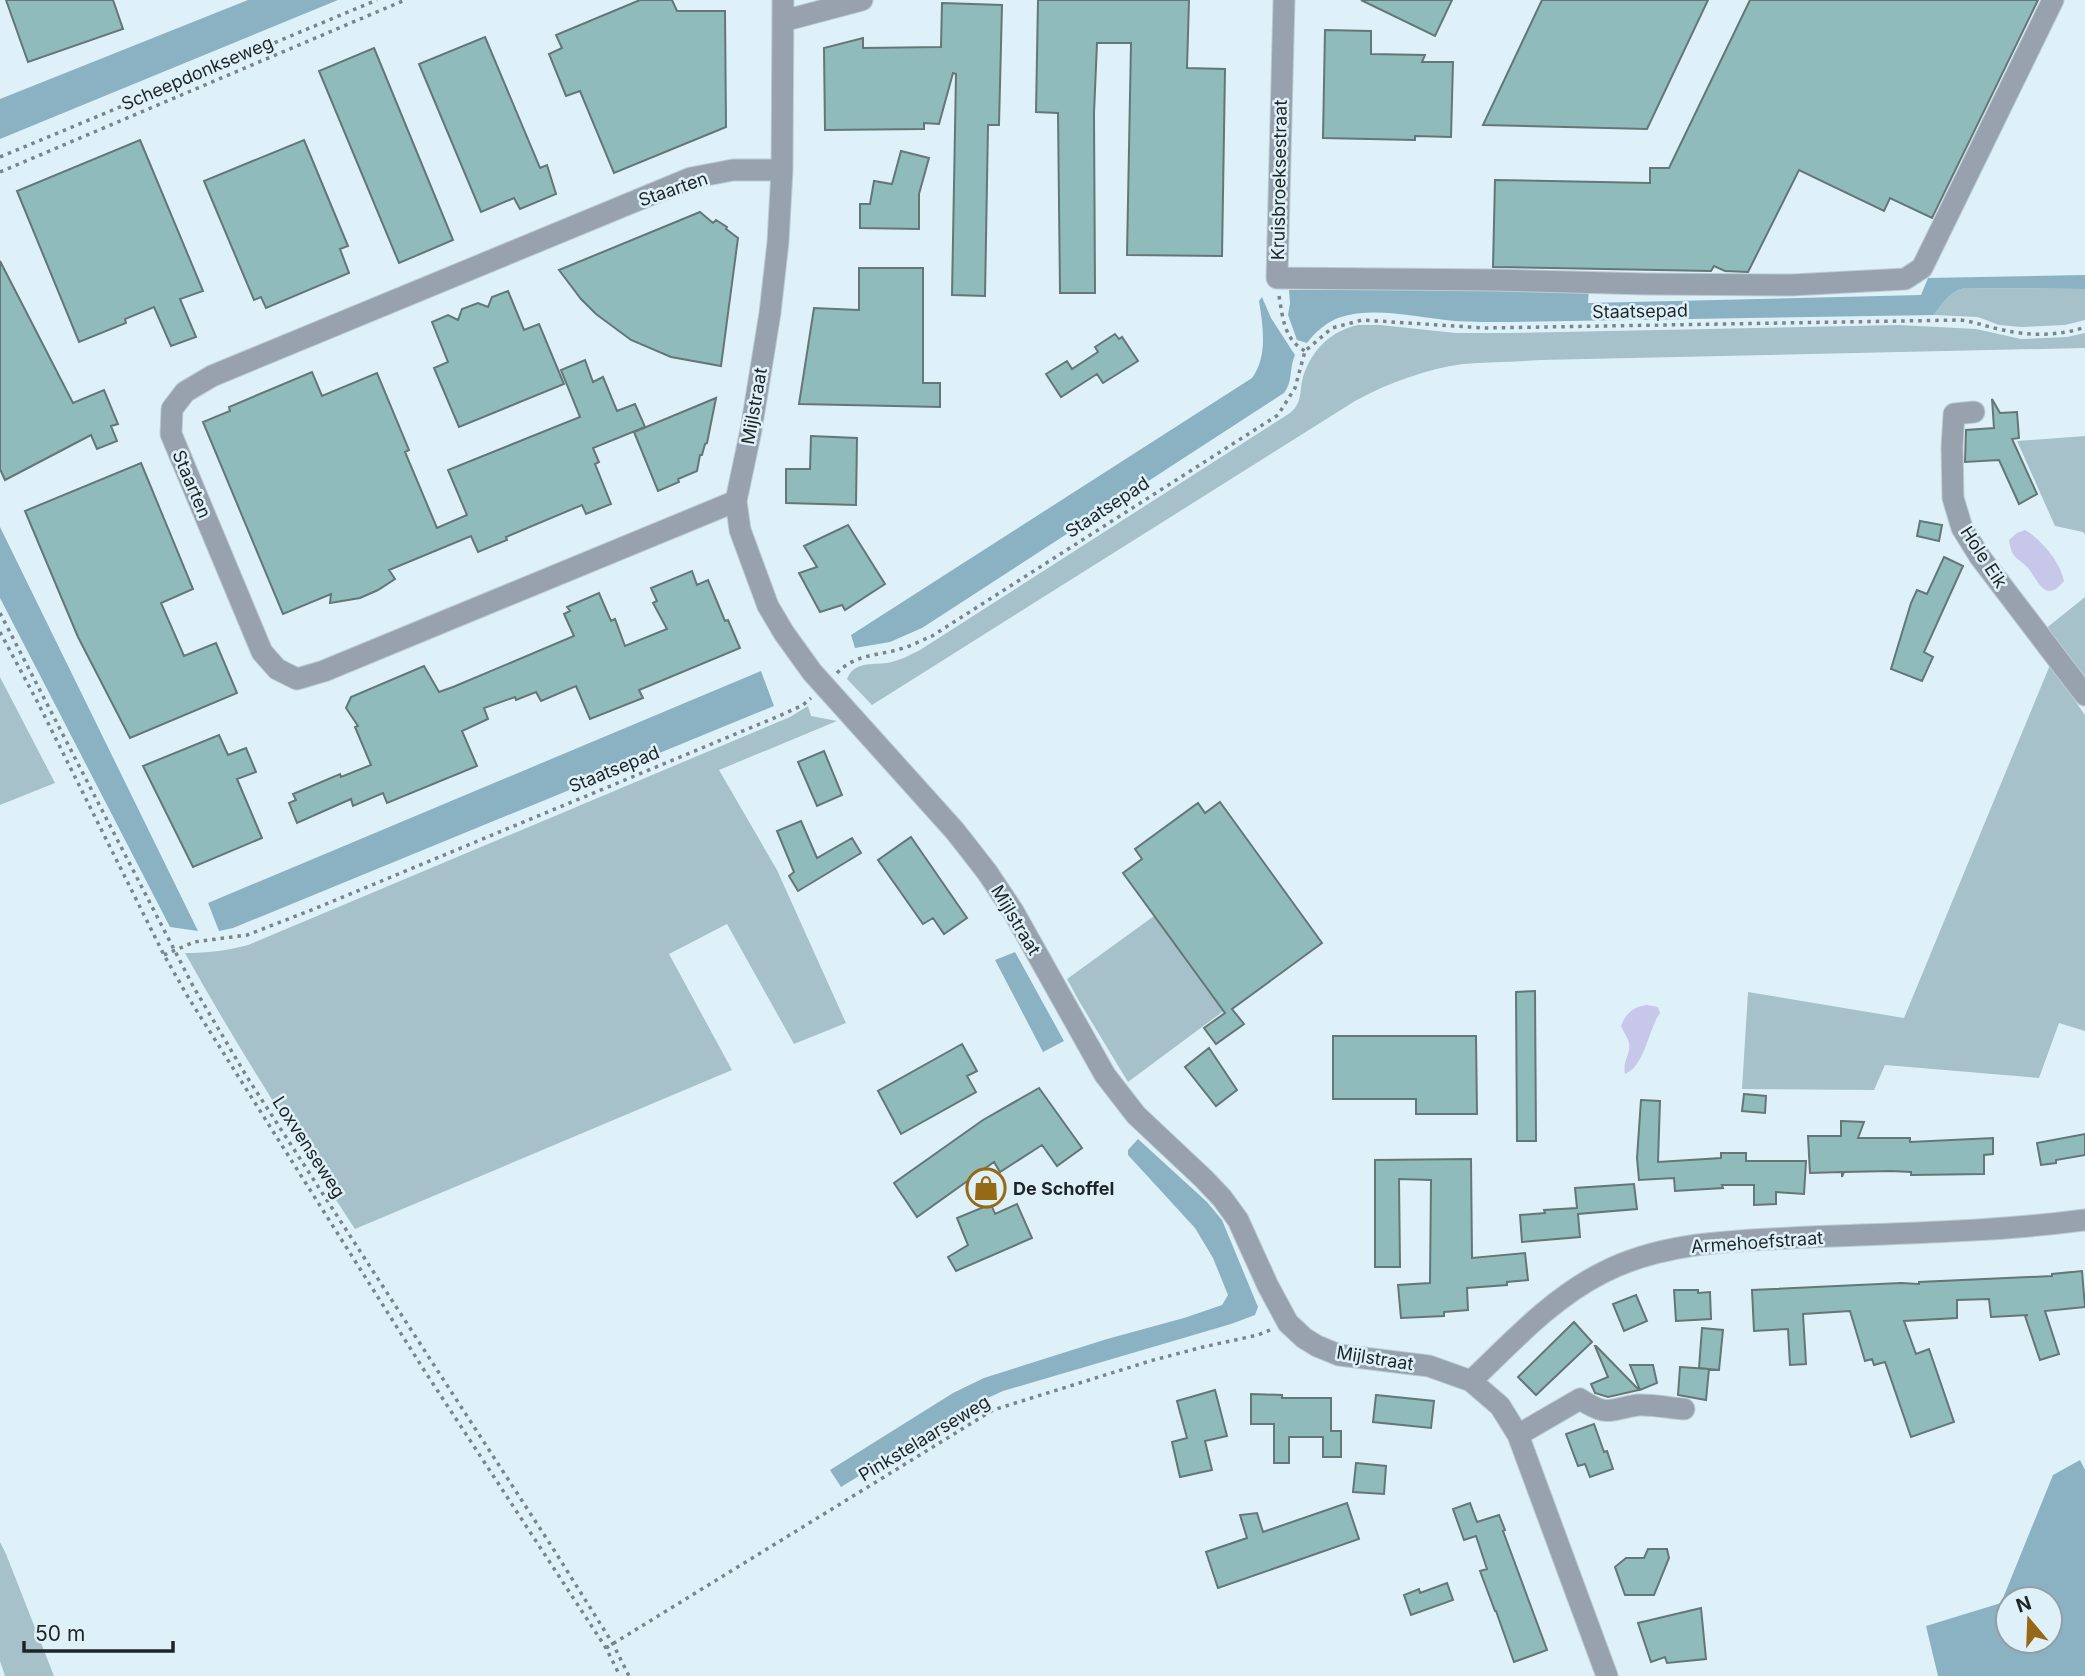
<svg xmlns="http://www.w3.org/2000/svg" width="2085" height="1676" font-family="Inter,sans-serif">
<rect width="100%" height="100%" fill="#dff1f8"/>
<!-- green -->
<path fill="#a7c1cb" d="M1964,288L2085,289V320L2065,325L2022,327L1999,325L1978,317L1934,315C1943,303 1949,292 1964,288Z
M1358,325H1380L1456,333H1509L1899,325L1976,329L2021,339L2067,337L2085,333V348L1540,360C1515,362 1489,362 1463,364C1426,369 1388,383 1355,401L872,705L847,679C854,661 872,665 887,663C899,661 910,655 920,650L1290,413C1303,402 1299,392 1303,377C1312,349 1331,331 1358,325Z
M2085,436V535L2083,532L2055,526L2017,441Z
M2085,597V687L2044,630Z
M2050,665L2085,715V1031L2059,1023L2039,1078L1885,1065L1874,1090L1742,1089L1748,992L1904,1018Z
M0,677L55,783L0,805Z
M808,706L811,716L837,721L719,770L777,870L846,1023L794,1044L727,924L669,954L732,1070L355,1229C296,1139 238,1048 185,953C207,953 226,951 248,945L790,717Z
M1172,903L1241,998L1128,1082L1079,1001L1067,979Z
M0,1542L6,1554L54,1676H5L0,1661Z"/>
<!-- forest -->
<path fill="#8bb2c2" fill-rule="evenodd" d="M248,0H338L0,139V99Z
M2085,275V289L1964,288C1949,292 1943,303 1934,315L1509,322C1491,322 1473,322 1455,321C1421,318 1374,306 1341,317C1328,321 1315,332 1307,343L1297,340L1288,315L1290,303L1289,290L1589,288L1588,303L1921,295L1928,278Z
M1262,297L1271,318L1295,355C1289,368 1293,382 1284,393L922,628L890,642L855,648L851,635L1252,378C1268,356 1263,327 1259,301Z
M0,527L198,931L170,927L0,598Z
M761,671L774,706L233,928L219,931L208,903Z
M1015,952L1064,1041L1043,1052L995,960Z
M1138,1139L1207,1202L1222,1220L1258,1307L1255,1315L1231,1324L1003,1391L981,1401L841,1487L830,1470L953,1393L984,1378L1107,1339L1184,1318L1222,1305L1228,1295L1213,1258L1195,1228L1128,1155V1150Z
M2080,1460L2085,1470V1676H1938L1926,1626L2001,1603L2053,1475ZM2008,1599H2050V1641H2008Z"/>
<!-- water -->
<path fill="#c6c7e9" d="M2025,530C2041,539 2061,563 2064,581C2044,606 2037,577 2027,567C2016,556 2012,559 2009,540L2017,533Z
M1647,1005L1658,1007L1660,1013C1648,1030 1645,1066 1625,1074C1622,1061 1631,1054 1629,1043C1628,1038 1623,1031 1621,1026C1626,1013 1633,1007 1647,1005Z"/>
<!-- building -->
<path fill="#8fbcbb" stroke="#647676" stroke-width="2" d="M6,0H113L123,29L28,62Z
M640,0H672L677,11H725L726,127L614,173L580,91L566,96L549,54L562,48L556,35Z
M1038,0H1189L1187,68L1225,69L1222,256L1127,255L1131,43H1097L1094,113L1095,293H1060L1058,113L1036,112Z
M1361,0H1452L1435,36Z
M1542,0H1708L1647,129L1483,125Z
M1750,0H2038L1932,218L1890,198L1884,211L1799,170L1748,272L1725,271L1714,266L1711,271L1493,267L1495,180L1650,183V168H1669Z
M942,3L1002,5L999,125H988L985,296L952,295L956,74L953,73L939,124L924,123V129L825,130L824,48L863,38V48L941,47Z
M1325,30L1371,31V54L1425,55L1422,62H1453L1451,137L1415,136V140L1323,138Z
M485,37L540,168L547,165L556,194L520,209L514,198L481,212L419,64Z
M374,48L453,240L399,263L319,71Z
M140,140L203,291L180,299L196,337L171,346L154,307L125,319L126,323L79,342L17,191Z
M304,140L348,246L340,249L349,273L266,308L261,297L254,300L204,181Z
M901,151L929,158L919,194V229L860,228V204H870L874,181L892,184Z
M700,212L713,223L716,220L727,227L726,229L738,238L721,366L671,357L631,340L596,314L581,299L559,270Z
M0,261L73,403L104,390L118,424L111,426L117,441L97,449L91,435L5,480L0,469Z
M859,268H923V383H940V407L799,404L814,308L859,310Z
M508,291L524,330L539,324L564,384L459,427L434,368L448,362L432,322L448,315L458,320L462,309L478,303L488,307L492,297Z
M1115,334L1119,339L1122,337L1138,361L1103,383L1097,374L1061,397L1046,374L1067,361L1072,369L1098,352L1095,347Z
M585,360L593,382L603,377L617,411L635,404L645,427L593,448L599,462L595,464L611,504L586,514L582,505L506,537L507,540L478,552L471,536L389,570L395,579L378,590L360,598L330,603L331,594L283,614L203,422L230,411L229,407L312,372L322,396L377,373L409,450L405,452L437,528L467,515L448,470L580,417L561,370Z
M716,398L707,443L705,444L702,455H700L697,471L678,479L679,482L658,491L634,432Z
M1992,399L2000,413L2017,412L2019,438L2012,439L2037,494L2019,504L1999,460L1965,462L1966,430L1994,428Z
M811,436L857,438L856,505L786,503V469H810Z
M141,463L193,589L161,603L184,656L216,643L237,693L130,738L78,637L25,511Z
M1920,521L1942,525L1939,541L1917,536Z
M848,525L885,584L845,610L842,605L820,612L799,573L817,567L804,546Z
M1944,557L1963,566L1924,652L1933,657L1922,681L1891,669L1911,603L1917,590L1927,594Z
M692,571L697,585L708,580L725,621L728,620L740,648L639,690L643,698L590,719L576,686L541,701L536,692L516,700L515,697L484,708L488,719L462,731L477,766L387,803L383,793L353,806L351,799L297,823L289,803L296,800L293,794L340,774L341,777L371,765L355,727L358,726L346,708L351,697L424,666L439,692L453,687L574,636L564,614L570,611L567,607L599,593L611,621L615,619L625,646L667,629L653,603L657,601L651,588Z
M219,735L228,755L246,748L256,772L237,779L262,838L193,867L143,766Z
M824,751L842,795L817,806L798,762Z
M1220,802L1322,943L1232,1009L1244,1024L1216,1044L1204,1028L1225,1013L1123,873L1142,859L1135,849L1198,803L1205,813Z
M801,821L817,858L852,838L861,853L798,891L789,876L794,872L777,831Z
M911,837L967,918L944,934L933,918L923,924L878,860Z
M1535,991L1536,1141H1517L1516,992Z
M1333,1036H1476L1477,1114H1416V1099H1333Z
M962,1044L977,1071L967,1076L976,1092L901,1134L878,1091Z
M1209,1048L1237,1090L1216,1106L1185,1067Z
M1039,1088L1082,1148L1057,1166L1042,1145L1000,1172L994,1162L917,1217L894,1183L983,1120Z
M1744,1094L1766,1096L1765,1113L1742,1111Z
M1641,1100L1660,1101L1658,1162L1721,1158V1153H1746V1161H1806L1804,1194L1776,1192V1204L1754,1205V1185H1722L1723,1188L1675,1191L1674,1178L1639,1180L1637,1158Z
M1841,1121L1864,1122L1858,1138H1910V1142L1993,1138V1154L1984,1155V1174L1911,1175V1172L1891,1171L1844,1172L1842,1177V1172L1810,1173L1808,1136H1841Z
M2085,1134V1155L2056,1160V1163L2041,1165L2037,1143Z
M1471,1159L1472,1258L1525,1253L1528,1280L1507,1282V1285L1467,1288L1468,1310L1444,1312V1316L1401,1318L1398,1285L1430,1283L1431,1180L1399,1179L1400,1267H1375V1160Z
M1634,1184L1637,1209L1578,1214L1580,1237L1522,1242L1520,1215L1545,1213L1544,1210L1577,1208L1575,1188Z
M991,1204L995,1214L1017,1204L1032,1238L956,1271L948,1257L968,1245L957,1218Z
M2082,1271L2085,1307L2045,1311L2059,1354L2040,1360L2025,1316L2028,1315L1991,1317L1989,1299L1957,1300V1318L1904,1321L1916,1354L1929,1349L1954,1422L1911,1437L1885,1362L1874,1365L1872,1359L1865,1361L1850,1311L1803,1314L1806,1364L1790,1365L1788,1329L1754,1331L1752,1290L1901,1283L1919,1284V1282L2052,1276V1274Z
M1674,1290H1698V1293L1710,1292L1711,1319L1676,1321Z
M1636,1295L1647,1321L1624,1331L1613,1304Z
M1574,1322L1592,1342L1536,1395L1518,1377Z
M1702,1328L1723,1330L1719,1370L1699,1368Z
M1595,1346H1596L1639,1390L1608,1397L1595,1393L1591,1384L1608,1377Z
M1630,1365H1653L1657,1383L1640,1390Z
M1680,1367L1709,1369L1706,1400L1678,1395Z
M1215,1390L1227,1436L1205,1441L1212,1470L1180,1477L1172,1442L1187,1438L1177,1401Z
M1251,1394L1282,1395V1398H1331V1431H1341V1457H1323V1437H1289V1463H1274V1424H1251Z
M1376,1395L1434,1401L1431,1428L1373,1422Z
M1594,1424L1604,1452L1607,1451L1613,1469L1590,1477L1585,1464L1578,1466L1566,1434Z
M1356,1463L1386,1466L1384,1494L1353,1492Z
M1347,1503L1359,1539L1218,1588L1206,1552L1247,1538L1240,1515L1257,1513L1263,1532Z
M1470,1503L1477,1522L1499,1515L1505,1530L1503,1531L1547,1650L1514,1662L1496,1611H1495L1480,1571L1487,1569L1476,1536L1464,1540L1453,1509Z
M1648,1549H1667L1669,1558L1654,1595H1625L1615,1567L1626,1558H1644Z
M1447,1583L1453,1600L1411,1615L1404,1595L1419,1589L1420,1593Z
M1701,1608L1706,1659L1667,1663L1665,1657L1651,1662L1638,1623Z"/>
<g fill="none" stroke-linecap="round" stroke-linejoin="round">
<!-- minor casing -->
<g stroke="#bcccd3" stroke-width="23">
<path id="minor" d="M783,0L782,170L778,242L770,313L751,430L736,501L740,530L768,606L784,633L812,672L955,831L987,872L1013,911L1105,1075L1136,1115L1204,1179L1222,1198L1238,1220L1268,1286L1288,1323L1304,1338L1317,1346L1339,1355L1429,1366L1471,1381L1500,1406L1518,1435L1607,1676
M1284,0L1277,278L1494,280L1647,284L1792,285L1905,279L1922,268L2053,0
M783,21L862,0
M1974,412L1954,414L1952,447L1953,498L1962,528L1980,557L2085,695
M736,501L324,671L297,679L277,669L262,652L171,434L172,409L185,392L212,376L691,178L733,170H782
M1471,1381C1512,1342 1551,1299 1602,1273C1665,1240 1740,1241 1809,1237C1901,1233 1994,1232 2085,1220
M1518,1435L1580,1399C1609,1418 1609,1409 1638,1405C1653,1404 1669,1408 1684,1409"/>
</g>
<!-- path -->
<path stroke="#79858a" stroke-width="3.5" stroke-dasharray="3.5 5" stroke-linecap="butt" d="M0,157L377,0
M0,172L405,0
M1279,296C1283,319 1284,339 1305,351
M0,613L193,986L247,1077L554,1550L613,1644L629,1676
M0,632L38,703L164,955L188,997L424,1370L606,1648L620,1676
M837,673C855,654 877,656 900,649C911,646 922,640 932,636L1278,415L1295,388L1305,351L1332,328L1362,320L1485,328L1960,320C1975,322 1988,327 2003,330C2028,336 2061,336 2085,327
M164,955L194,942L247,935L314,909L779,716L803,705L811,698
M606,1648L993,1410L1150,1361L1203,1347L1258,1335L1270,1330"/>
<!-- minor -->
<use href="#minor" stroke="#98a2af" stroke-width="21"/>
</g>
<!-- icons -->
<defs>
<g id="shop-ring" transform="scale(2.0125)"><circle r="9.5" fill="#dff1f8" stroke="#966917" stroke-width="1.5"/><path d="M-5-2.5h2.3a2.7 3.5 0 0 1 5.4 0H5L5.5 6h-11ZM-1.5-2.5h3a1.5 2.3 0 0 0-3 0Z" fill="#966917"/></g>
</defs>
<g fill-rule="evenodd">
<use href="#shop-ring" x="986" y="1188"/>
</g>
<g text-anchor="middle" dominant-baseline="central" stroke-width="5" stroke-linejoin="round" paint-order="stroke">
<!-- street labels -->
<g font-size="18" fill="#1e2528" stroke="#dff1f8">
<text transform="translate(197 73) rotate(-23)">Scheepdonkseweg</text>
<text transform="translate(1279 180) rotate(-89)">Kruisbroeksestraat</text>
<text transform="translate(673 189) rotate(-19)">Staarten</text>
<text transform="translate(1640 311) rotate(-1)">Staatsepad</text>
<text transform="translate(754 406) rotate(-80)">Mijlstraat</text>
<text transform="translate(192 484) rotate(67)">Staarten</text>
<text transform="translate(1107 507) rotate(-33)">Staatsepad</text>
<text transform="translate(1984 557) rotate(57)">Hole Eik</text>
<text transform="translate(614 769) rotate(-22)">Staatsepad</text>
<text transform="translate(1016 920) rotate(59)">Mijlstraat</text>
<text transform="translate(309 1147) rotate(57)">Loxvenseweg</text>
<text transform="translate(1757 1242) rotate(-4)">Armehoefstraat</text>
<text transform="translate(1375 1358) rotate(9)">Mijlstraat</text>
<text transform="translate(924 1438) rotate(-31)">Pinkstelaarseweg</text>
</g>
<!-- poi labels -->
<g font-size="18" font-weight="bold" fill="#1e2528" stroke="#dff1f8" text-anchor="start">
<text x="1013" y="1188">De Schoffel</text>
</g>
</g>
<!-- north arrow -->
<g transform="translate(2029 1620) rotate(341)"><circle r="33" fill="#dff1f8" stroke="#929fa5" stroke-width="2"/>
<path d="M0-5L12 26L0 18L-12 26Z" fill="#966917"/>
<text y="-10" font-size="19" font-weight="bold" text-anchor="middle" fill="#1e2528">N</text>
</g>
<!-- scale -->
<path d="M24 1641v10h149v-10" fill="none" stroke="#1e2528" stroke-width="3.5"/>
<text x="35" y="1641" font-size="21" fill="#1e2528" stroke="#dff1f8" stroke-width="5" paint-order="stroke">50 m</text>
</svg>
